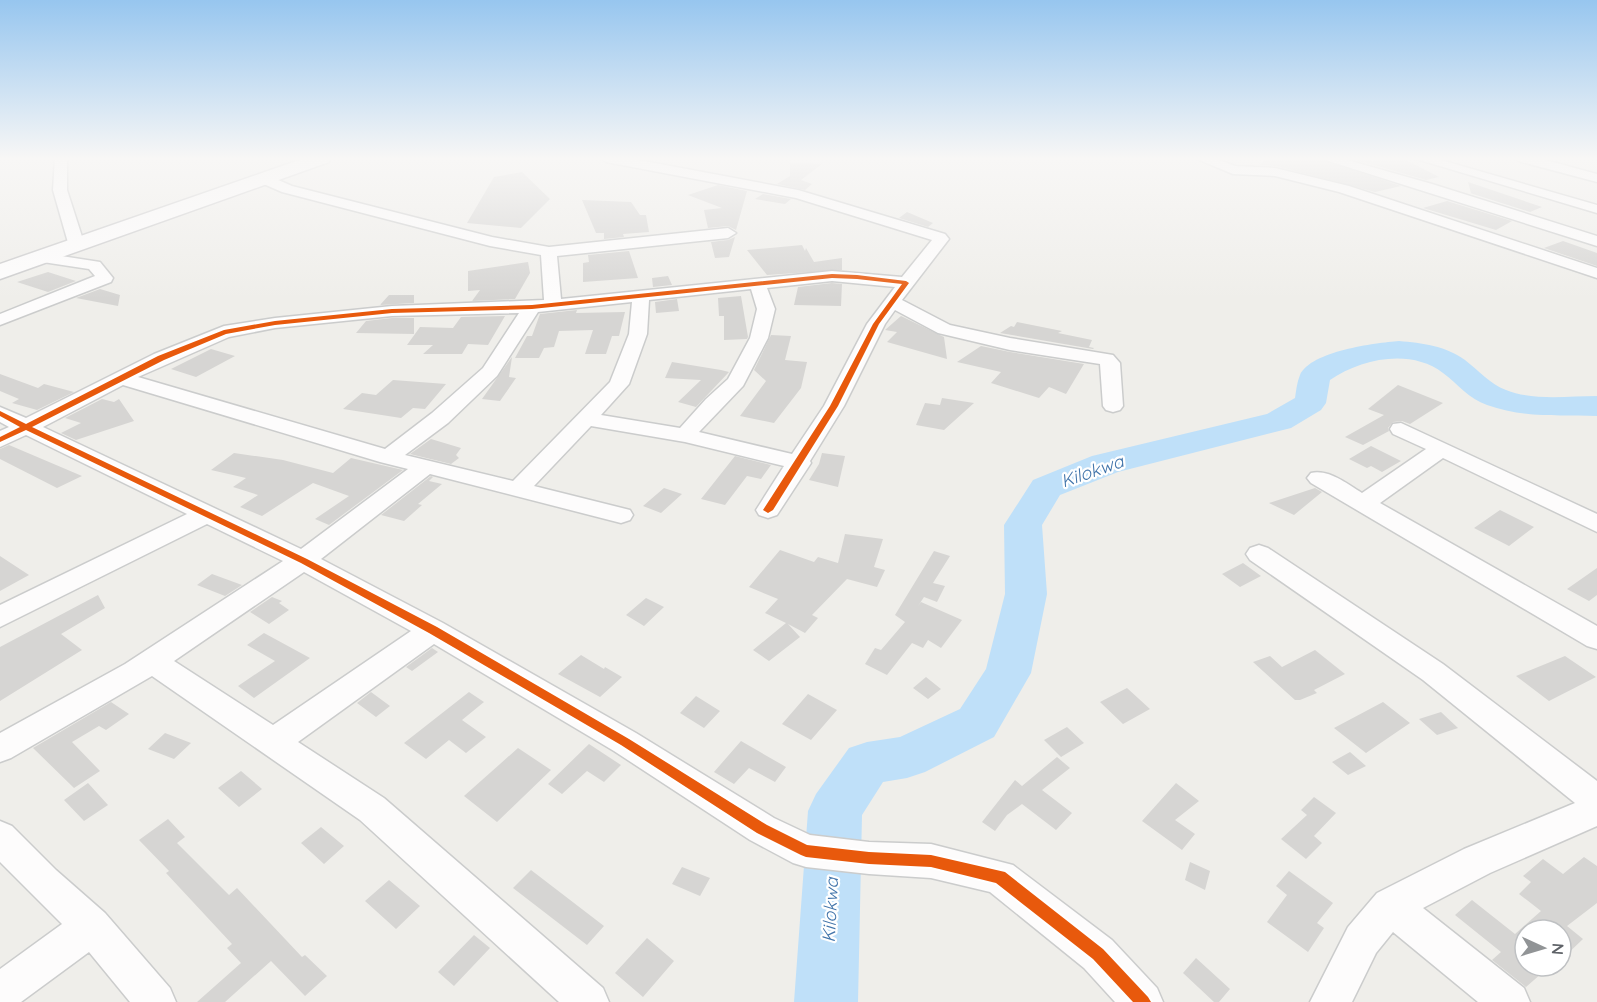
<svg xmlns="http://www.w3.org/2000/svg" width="1597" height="1002" font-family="Quicksand,sans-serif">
<rect width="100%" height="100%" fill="#efeeea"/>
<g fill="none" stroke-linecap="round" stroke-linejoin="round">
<!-- river -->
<path fill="#bfe0f9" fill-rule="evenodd" d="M1399,341C1422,343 1446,346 1465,360C1478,370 1490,384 1506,390C1533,401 1568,396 1597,396V416C1560,415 1523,418 1487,405C1469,399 1458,384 1443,373C1410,348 1361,359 1330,380L1326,403L1321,410L1291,428L1118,472L1060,495L1042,525L1047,594L1031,673L994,737L925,772L907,778L883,782L862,815L858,1002H794L808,811L816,794L849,748L867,742L900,737L960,709L986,669L1005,594L1004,525L1033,480L1092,456L1267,414L1295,398C1296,391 1297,382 1300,375C1311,351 1375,343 1399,341Z"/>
</g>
<!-- building -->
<path fill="#d6d5d3" d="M1266,158H1317L1401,186L1375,192L1276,166L1260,165Z
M1349,158H1370V161L1404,159L1439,177L1426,180Z
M790,163L822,164L801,180L812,184L805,190L777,184L790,176Z
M522,172L550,199L521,228L467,223L494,177Z
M1468,182L1542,207L1530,212L1470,193H1471Z
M718,185L747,191L736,230L728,226L708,228L704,210L722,208L688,195Z
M763,194L791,199L785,204L755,199Z
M582,200L631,202L640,215H646L649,232L623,234L624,237L604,239V233H596Z
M1447,201L1512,221L1496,230L1423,208Z
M907,212L933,223L928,227L899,218Z
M735,237L729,257L715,258L711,242L728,240Z
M1563,241L1597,253V266L1544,248Z
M802,245L805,251L806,248L814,262L842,258V270L767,275L747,250Z
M629,251L638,278L583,282V263L589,262L588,255Z
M528,262L530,273L515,299L472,301L480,290L468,291V271Z
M48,272L76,281L48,292L17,282Z
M668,276L672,285L653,287L652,278Z
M832,283L842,284L841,306L794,305L798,287Z
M100,289L120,295L118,306L76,298Z
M389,295H414V303L380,305Z
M741,296L748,337L747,339L724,340V316H719L718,298Z
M677,299L679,311L656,313L655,302Z
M577,310L576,313L625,312L619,336H612L606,354H585L593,330L559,331L554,347L544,348L539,358H515L527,336H532L540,314Z
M505,316L488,345L468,344L462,354H423L433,345H407L420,327L453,328L461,317Z
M901,316L944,337L947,359L887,342L897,332L885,330Z
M392,318H414V334L356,333L366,321Z
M1017,322L1062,331L1058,333L1092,340L1089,347L1094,348L1093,349L1000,333L1011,326L1014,327Z
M771,335L791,336L785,360L807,362L801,388L774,423L740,416L766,381L754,370Z
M981,346L1010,352L1084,364L1066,394L1049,387L1039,398L991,383L1001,372L957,362Z
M211,349L235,356L196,377L171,369Z
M512,357L509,377L516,378L500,401L482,399Z
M672,362L721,370L729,372L696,407L678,402L701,380L665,378Z
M0,374L38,388L44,384L74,392L37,410L12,403L19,399L0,391Z
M393,380L446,384L425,409L413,408L401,418L343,409L362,393L376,395Z
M1398,385L1443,403L1410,424L1402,421L1393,422L1388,428L1389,431L1363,445L1345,437L1384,415L1368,409Z
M942,398L974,403L944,430L916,425L925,403L940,405Z
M102,399L114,402L119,399L134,421L76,440L61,433L81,423L65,418Z
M431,439L461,448L456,455L459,458L451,464L410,454Z
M9,445L82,476L57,488L0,459V449Z
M1371,446L1401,461L1382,472L1371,466L1367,468L1349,459Z
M234,453L283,460L333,473L351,458L403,470L329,525L315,519L349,496L313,483L262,516L240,507L258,495L233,487L246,478L211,470Z
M822,453L845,456L838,487L809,480L819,464Z
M735,456L771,465L761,479L747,476L725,505L701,499Z
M431,476L433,477L429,481L442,484L418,504L422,505L404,521L381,515Z
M664,488L682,494L661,513L643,506Z
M1315,488L1322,492L1294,515L1269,503Z
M1500,510L1534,527L1509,546L1474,528Z
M845,534L883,539L874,567L885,570L877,587L847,579L812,615L818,618L805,633L788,624L800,637L769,661L753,650L786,623L765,613L778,599L749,587L780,550L814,562L818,557L838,563Z
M934,551L950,556L933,583L945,586L937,602L924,597L918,606L921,602L962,620L941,648L928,640L923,648L912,643L887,675L865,664L875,648L881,650L905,622L895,615Z
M0,556L29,575L0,591Z
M1243,563L1261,576L1240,587L1222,574Z
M1597,568V595L1589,601L1567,589Z
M212,574L242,585L225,596L197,585Z
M98,595L105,608L61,634L82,650L0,701V647Z
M272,597L282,601L279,603L289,610L269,624L250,612Z
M646,598L664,607L644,626L626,615Z
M264,633L310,658L254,698L238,686L275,661L247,645Z
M432,648L438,652L412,671L406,667Z
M1315,650L1345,674L1314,690L1317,693L1300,700H1295L1253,662L1270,656L1282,667Z
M581,655L604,669L605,667L622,677L600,697L558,674Z
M1565,656L1596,677L1549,701L1516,676Z
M926,677L941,689L928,699L913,688Z
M1127,688L1150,709L1123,724L1100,702Z
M371,692L390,706L376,717L357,703Z
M469,692L484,702L462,720L486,737L466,753L449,740L426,759L404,743Z
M808,694L837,710L811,740L782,724Z
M696,696L720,711L704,728L680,713Z
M111,702L129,714L106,730L99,726L72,742L100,771L74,788L33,748Z
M1383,702L1410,723L1366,753L1334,728Z
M1441,712L1458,728L1437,735L1419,719Z
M1067,727L1084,743L1061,757L1044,740Z
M165,733L191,743L174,759L148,749Z
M741,741L786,767L775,782L749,768L734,784L714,772Z
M589,744L621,765L604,782L587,771L562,794L548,784Z
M518,748L551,770L497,822L464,796Z
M1350,752L1366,766L1348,775L1332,762Z
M1057,757L1070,768L1042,790L1072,813L1056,830L1022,804L1007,815L995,831L982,822L1015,780L1022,786Z
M241,771L262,789L239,807L218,788Z
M88,783L108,805L84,821L64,800Z
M1176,783L1199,801L1175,820L1195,834L1182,850L1142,821Z
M1314,797L1336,813L1314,836L1322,843L1306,859L1281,839L1307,815L1301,810Z
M168,819L185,837L177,843L229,895L237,888L302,957L305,955L327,976L305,996L271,961L225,1002H197L241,963L227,948L232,944L166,873L169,871L139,840Z
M321,827L344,846L324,864L301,843Z
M1584,857L1597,866V903L1567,926L1583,939L1561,960V930H1525V966H1550L1526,987L1492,960L1501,952L1455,915L1472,900L1515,934L1541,911L1519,894L1531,882L1523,876L1543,859L1563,874Z
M1190,862L1210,871L1205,890L1185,880Z
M682,867L710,878L700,896L672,884Z
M531,870L604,926L587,945L513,888Z
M1289,871L1333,903L1317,923L1324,928L1308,952L1267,922L1287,895L1276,886Z
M389,880L420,906L396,929L365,901Z
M474,935L490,948L454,986L438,972Z
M647,938L674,961L643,997L615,973Z
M1196,958L1230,989L1219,1002H1214L1183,973Z"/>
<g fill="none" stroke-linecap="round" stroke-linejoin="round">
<!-- street casing -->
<g stroke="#cbcccc" stroke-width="3">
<path id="street" d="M55,158H67V190L85,246L82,249H72L69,246L53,190Z
M600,158H628L798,190L945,234L949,239L902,300L950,325L1010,338L1113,355L1120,363L1123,406L1120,410L1113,412L1106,410L1103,406L1100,364L1010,350L938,333L895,310L885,324L844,406L810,461L811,463L777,515L768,518L759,515L756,510L784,466L685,442L591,426L534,486L630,510L633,515L630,520L621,523L430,474L321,559L443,623L636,733L774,818L810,835L869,842L931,844L1013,865L1112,940L1157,988L1163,1002H1115L1084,968L990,892L931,878L869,874L806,867L793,863L750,840L614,751L434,644L298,742L384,798L603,988L609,1002H559L360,820L152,676L11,758L0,762V733L125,664L283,561L207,524L0,627V605L187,514L26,435L0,447V431L9,427L0,422V407L26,418L154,354L224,326L275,318L392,306L544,300L541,255L490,246L282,192L259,182L257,179L259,176H269L292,186L492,237L549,247L728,228L736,233L728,238L557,256L561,299L832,271L902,277L932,240L796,198L606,162ZM832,281L895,287L867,324L824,406L792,454L699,432L743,386L768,338L775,309L767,288ZM751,289L757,309L750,338L728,379L706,399L680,428L601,415L629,384L647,334L649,300ZM632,302L629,334L610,382L513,481L405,455L448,423L497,376L538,312ZM519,313L483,368L432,413L385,449L138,377L229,337L275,328L392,316ZM123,385L380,462L408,469L301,549L43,427ZM304,572L411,631L273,725L174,661Z
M1195,158H1214L1235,166L1275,168L1349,186L1597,268V278L1339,192L1275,176L1233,174Z
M1319,158H1340L1432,184L1597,236V246Z
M1413,158H1434L1597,205V213Z
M1516,158H1538L1597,174V182L1518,161Z
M42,253L100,262L113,278L111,282L0,325V314L95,276L89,269L36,261L34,258L36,255Z
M1401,423L1597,514V532L1443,458L1380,503L1597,626V649L1587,646L1311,483L1307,478L1311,473C1329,469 1347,484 1362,493L1426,449L1393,434L1390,429L1393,424Z
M1259,545L1268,548L1443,664L1597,781V826L1490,873L1423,908L1524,988L1530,1002H1478L1393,932L1376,953L1352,1002H1310L1348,927L1377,893L1464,849L1575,803L1423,680L1250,560L1246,554L1250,548Z
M0,821L12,826L56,870L105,913L170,988L176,1002H130L89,952L21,1002H0V969L62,924L0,862Z"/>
</g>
<!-- secondary casing -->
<g stroke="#cacacb" stroke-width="3">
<path id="secondary" d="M305,158H331L329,162L0,279V264Z"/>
</g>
<!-- street -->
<use href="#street" fill="#fdfcfc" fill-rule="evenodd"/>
<!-- secondary -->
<use href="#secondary" fill="#fdfcfc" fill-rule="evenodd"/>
<!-- cycleway casing -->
<g stroke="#fff" stroke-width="4">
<path id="cycleway" d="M832,274L857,275L906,281L909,283L879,324L838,406L773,510L768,513L763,510L830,406L873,324L902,284L857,279L832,278L532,309L392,313L275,325L226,334L164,360L32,427L307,559L437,627L629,739L767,825L807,845L869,852L931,855L1005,872L1103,949L1148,997L1151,1002H1133L1093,959L996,883L931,867L869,864L806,857L801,855L757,833L621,745L429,633L301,563L26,430L0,442V437L20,427L0,416V411L26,424L158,356L224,330L275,321L392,309L532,305Z"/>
</g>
<!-- cycleway -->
<use href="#cycleway" fill="#e8590c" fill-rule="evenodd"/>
</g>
<!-- sky -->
<linearGradient id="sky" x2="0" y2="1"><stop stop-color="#97c6ef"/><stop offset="0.53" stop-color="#f8f7f6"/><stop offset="1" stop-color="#f8f7f6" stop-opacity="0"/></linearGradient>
<rect width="1597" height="299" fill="url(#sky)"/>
<g text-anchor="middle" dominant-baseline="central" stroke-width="4.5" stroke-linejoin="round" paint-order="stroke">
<!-- water labels -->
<g font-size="18" font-style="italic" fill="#4174aa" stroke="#fff">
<text transform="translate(1092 471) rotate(-19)">Kilokwa</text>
<text transform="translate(830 910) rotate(-87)">Kilokwa</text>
</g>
</g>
<!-- north arrow -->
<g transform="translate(1543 948) rotate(94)"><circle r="28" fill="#ffffff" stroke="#bfc1c3" stroke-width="1.5"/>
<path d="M0-4.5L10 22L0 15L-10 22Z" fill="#919496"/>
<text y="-9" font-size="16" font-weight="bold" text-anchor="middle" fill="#5f6368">N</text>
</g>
</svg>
